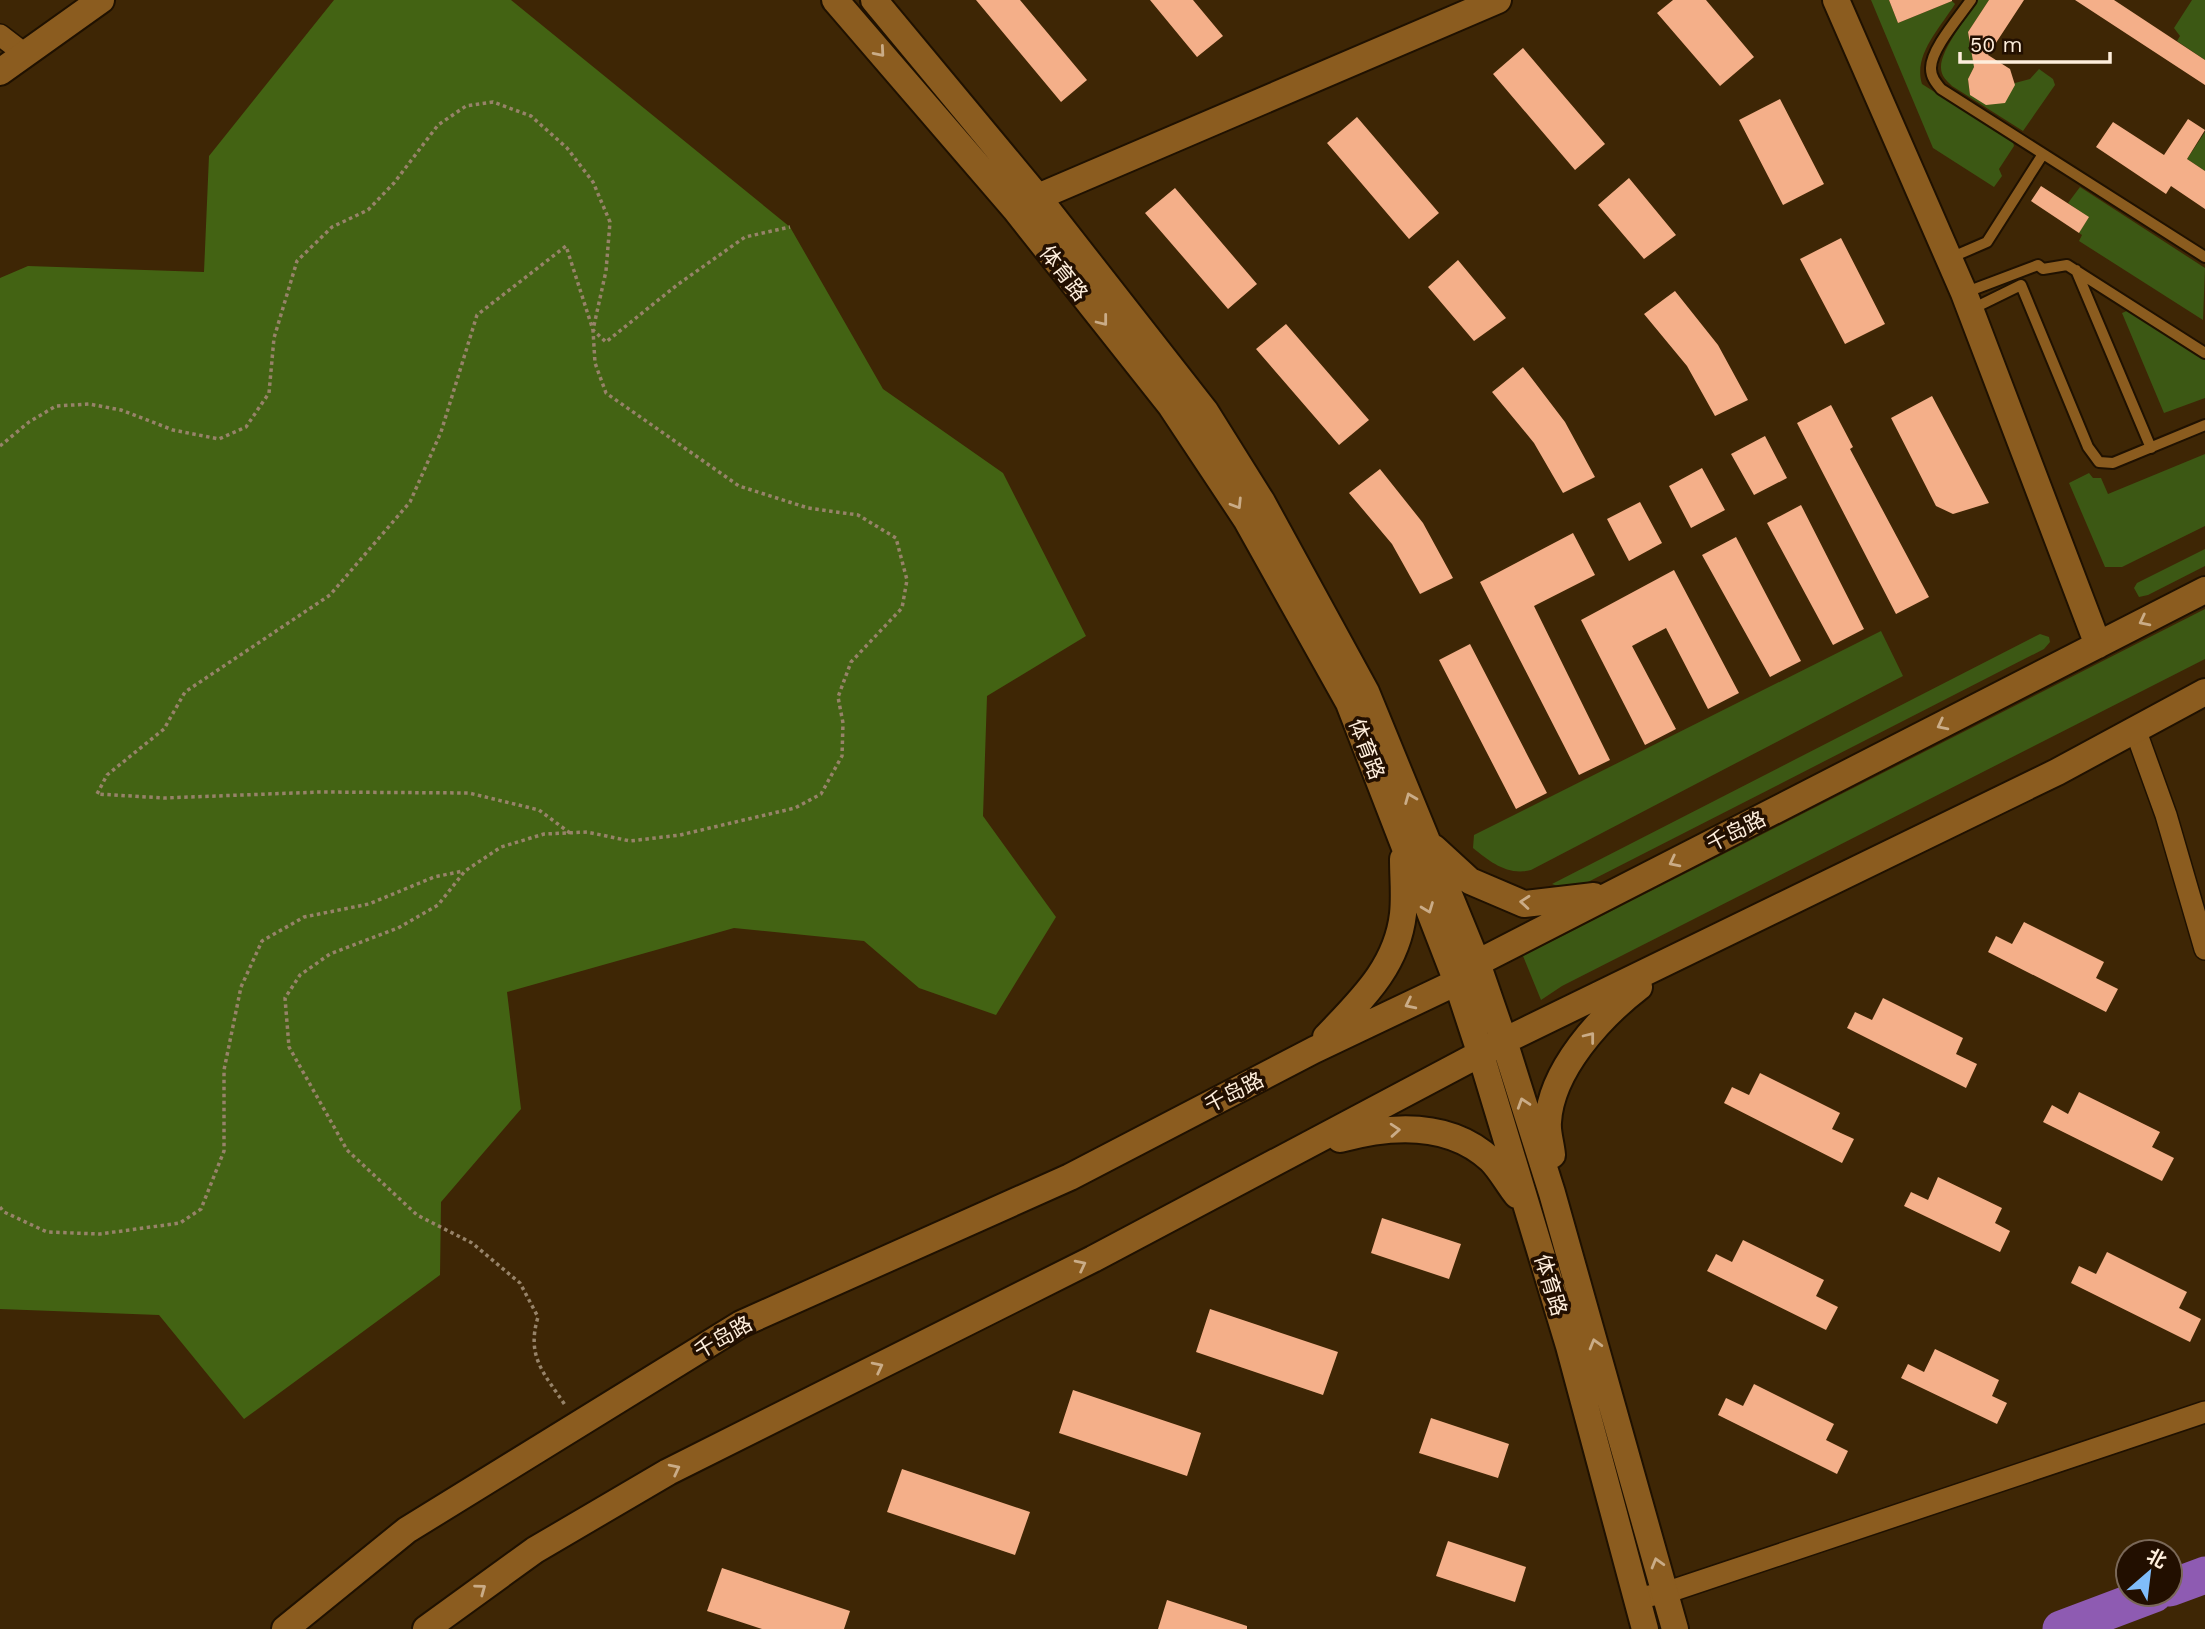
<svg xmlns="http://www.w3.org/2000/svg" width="2205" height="1629" font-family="'Work Sans','Noto Sans SC',sans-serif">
<rect width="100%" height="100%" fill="#3e2605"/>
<!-- green -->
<path fill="#3c5814" d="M1871,0H1889L1898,23L1952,1L1955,4C1940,28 1913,55 1922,84L2013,142L2014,146L1999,169L2002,176L1994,187L1933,148Z
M1978,0H1989L1968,32L1971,51L1977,61L1968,79L1970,95L2030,79L2039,69L2053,79L2055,85L2023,131L1952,86C1947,81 1941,76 1941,68C1940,50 1968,16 1978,0Z
M2192,0H2205V60L2177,41L2180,36L2174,28Z
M2205,132V171L2187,159Z
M2080,187L2205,268L2203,320L2079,241L2082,235L2079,233L2088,217L2068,203Z
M2129,310L2205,358V398L2164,413L2122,313Z
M2205,454V526L2122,567H2105L2069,483L2089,473L2093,478H2101L2108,494Z
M2205,549V566L2148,595L2139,597L2134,588L2137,583Z
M2205,609V659L1562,986L1541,1000L1523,956Z
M1881,631L1903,676L1531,870C1508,876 1490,862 1473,848L1474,835Z
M2040,634L2049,637L2050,642L2044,649L1586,883L1563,888L1552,884Z"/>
<!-- forest -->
<path fill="#436313" d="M334,0H511L790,227L883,389L1003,473L1086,636L987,696L983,816L1056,917L996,1015L919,988L864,941L734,928L507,992L521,1109L441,1202L440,1275L244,1419L159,1315L0,1309V278L28,266L204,272L209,156Z"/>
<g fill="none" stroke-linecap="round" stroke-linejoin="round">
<!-- river -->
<path stroke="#8e5bb2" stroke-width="37" d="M2170,1588L2205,1575
M2061,1629L2154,1594"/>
</g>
<!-- building -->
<path fill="#f4af89" d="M976,0H1020L1087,80L1061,102Z
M1150,0H1193L1223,36L1197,57Z
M1673,0H1706L1754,57L1720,86L1657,13Z
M1889,0H1952V1L1898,23Z
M1989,0H2024L1988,55L2010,69L2015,85L2005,103L1986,105L1970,95L1968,79L1974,67L1968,32Z
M2075,0H2114L2205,60V85Z
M1523,48L1605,144L1575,170L1493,74Z
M1780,99L1824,184L1783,205L1739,120Z
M1357,117L1439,213L1409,239L1327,143Z
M2188,119L2205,130L2187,159L2205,171V209L2171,186L2166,194L2096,147L2113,122L2164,155Z
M1629,178L1676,235L1644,259L1598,205Z
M2041,186L2089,217L2079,233L2031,201Z
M1175,188L1257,284L1228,309L1145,213Z
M1841,238L1885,324L1845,344L1800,259Z
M1458,260L1506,318L1474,341L1428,287Z
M1675,291L1718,345L1748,400L1715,416L1687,366L1644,314Z
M1286,324L1369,420L1339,445L1256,349Z
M1523,367L1565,422L1595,477L1563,493L1534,443L1492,392Z
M1932,396L1989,503L1953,514L1936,506L1891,418Z
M1831,405L1853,447L1850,449L1929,597L1896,614L1797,423Z
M1765,436L1787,478L1754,495L1731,454Z
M1702,468L1725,510L1691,528L1669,486Z
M1380,469L1423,523L1453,578L1420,594L1392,544L1349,493Z
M1640,502L1662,543L1629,561L1607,519Z
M1801,505L1864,629L1833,645L1767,523Z
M1573,533L1595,575L1534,606L1610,760L1579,775L1480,582Z
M1736,537L1801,661L1770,677L1702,555Z
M1674,570L1739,693L1708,709L1666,628L1632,646L1676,729L1645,745L1581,620Z
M1470,644L1547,793L1516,809L1439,660Z
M2024,922L2104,962L2096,978L2118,989L2106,1012L1988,952L1996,936L2012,944Z
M1883,998L1963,1038L1956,1054L1977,1064L1966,1088L1847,1028L1855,1012L1872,1020Z
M1760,1073L1840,1113L1832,1129L1854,1139L1842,1163L1724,1103L1732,1087L1749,1095Z
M2079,1092L2160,1132L2152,1147L2174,1158L2162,1181L2043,1122L2052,1105L2068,1114Z
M1938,1177L2002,1208L1995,1223L2010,1231L2000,1252L1904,1206L1911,1192L1928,1200Z
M1382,1218L1461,1244L1449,1279L1371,1253Z
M1743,1240L1824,1280L1816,1296L1838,1307L1826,1330L1707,1271L1716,1254L1732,1262Z
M2107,1252L2187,1292L2179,1308L2201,1319L2190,1342L2071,1283L2079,1266L2096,1274Z
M1210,1309L1338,1352L1323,1395L1196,1352Z
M1935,1349L1999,1380L1992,1396L2007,1403L1997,1424L1901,1378L1908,1364L1924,1372Z
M1754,1384L1834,1424L1826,1440L1848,1451L1837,1474L1718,1415L1726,1398L1743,1406Z
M1073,1390L1201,1433L1187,1476L1059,1433Z
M1431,1418L1509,1444L1498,1478L1419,1453Z
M902,1469L1030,1512L1015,1555L887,1512Z
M1448,1541L1526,1567L1515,1602L1436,1576Z
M722,1568L850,1611L844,1629H762L707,1611Z
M1167,1600L1247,1626V1629H1158Z"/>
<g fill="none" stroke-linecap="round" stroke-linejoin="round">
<!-- service casing -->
<g stroke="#1f1101" stroke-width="14">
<path id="service" d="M1971,0C1960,16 1930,50 1931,69C1931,77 1936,83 1941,89L2205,257
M1950,258L1987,242L2043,154
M2076,270L2151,448
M1964,293L2038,265L2043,269L2067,265L2205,353
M1970,310L2021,285L2088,447L2099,462L2113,463L2205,425"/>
</g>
<!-- minor casing -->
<g stroke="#1f1101" stroke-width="24">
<path id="minor" d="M0,35L26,55
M2135,729L2166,815L2205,949
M1638,1598L1665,1593L2205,1412"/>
</g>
<!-- tertiary casing -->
<g stroke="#1f1101" stroke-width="30">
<path id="tertiary" d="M835,0L1015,209L1171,406L1246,519L1349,703L1457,982L1481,1055L1569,1346L1645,1629
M874,0L1036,195L1205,411L1262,502L1366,692L1477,963L1504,1041L1552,1193L1675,1629
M1836,0L1964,293L2098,645
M0,72L101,0
M1024,203L1498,0
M1434,848L1470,881L1524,904L1594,896
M1326,1037C1361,1000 1397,967 1403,914C1405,896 1403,877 1403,859
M1340,1139C1391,1125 1449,1121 1491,1160C1501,1170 1508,1184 1517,1195
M1552,1155C1551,1144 1547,1132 1548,1122C1551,1070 1600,1017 1639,987
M285,1629L407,1530L741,1324L1070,1177L1314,1050L1457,982L1477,963L2205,590
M426,1629L535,1550L668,1472L1093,1259L1504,1041L2057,772L2205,692"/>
</g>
<!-- path -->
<path stroke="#978369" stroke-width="3.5" stroke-dasharray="3.5 3.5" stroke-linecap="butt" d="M0,446L29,422L56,406L89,404L121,410L173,430L219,439L246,427L269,393L274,338L297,261L332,227L368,210L394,183L438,125L466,106L493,102L531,116L567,148L593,182L610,222L606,271L593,330L595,363L606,393L739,486L808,508L858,515L896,538L907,580L902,608L851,662L838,697L843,723L842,756L821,794L795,808L680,835L630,841L587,832L544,834L501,847L465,871L438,905L398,928L330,954L300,975L285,998L289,1047L347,1150L417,1215L472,1243L520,1283L538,1317C526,1357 544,1373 565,1405
M570,833L539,810L469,793L320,792L164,798L97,794L107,775L164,729L185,692L330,595L410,502L441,432L477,315L566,246L593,330L606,342L677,285L745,237L790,227
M0,1207L4,1212L47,1232L100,1234L180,1223L201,1209L224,1151V1070L241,987L262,941L304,917L369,904L434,877L463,871"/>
<!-- service -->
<use href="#service" stroke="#8b5c1f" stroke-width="10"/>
<!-- minor -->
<use href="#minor" stroke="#8b5c1f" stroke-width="21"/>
<!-- tertiary -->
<use href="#tertiary" stroke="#8b5c1f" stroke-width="26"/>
</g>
<!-- one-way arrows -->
<defs><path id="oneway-chevron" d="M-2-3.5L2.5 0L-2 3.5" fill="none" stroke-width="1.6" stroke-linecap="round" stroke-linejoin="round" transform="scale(1.75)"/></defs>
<g stroke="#caac87">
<use href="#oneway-chevron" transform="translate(880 52) rotate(49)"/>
<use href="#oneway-chevron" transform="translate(1103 321) rotate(52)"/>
<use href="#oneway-chevron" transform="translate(1237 504) rotate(58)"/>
<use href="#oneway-chevron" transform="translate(2144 621) rotate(153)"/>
<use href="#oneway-chevron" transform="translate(1942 725) rotate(153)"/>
<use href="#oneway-chevron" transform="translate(1410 798) rotate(-112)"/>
<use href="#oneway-chevron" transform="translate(1674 862) rotate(153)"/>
<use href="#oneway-chevron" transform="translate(1525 902) rotate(-175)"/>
<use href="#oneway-chevron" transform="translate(1428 908) rotate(69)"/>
<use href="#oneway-chevron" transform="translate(1410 1004) rotate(154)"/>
<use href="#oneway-chevron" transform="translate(1590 1037) rotate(-52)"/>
<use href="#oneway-chevron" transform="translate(1523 1103) rotate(-108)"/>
<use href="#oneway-chevron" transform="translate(1395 1130) rotate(-4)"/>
<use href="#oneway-chevron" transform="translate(1081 1265) rotate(-27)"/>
<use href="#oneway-chevron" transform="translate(1595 1344) rotate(-106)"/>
<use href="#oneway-chevron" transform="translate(878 1367) rotate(-27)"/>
<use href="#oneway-chevron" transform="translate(675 1469) rotate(-27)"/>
<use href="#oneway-chevron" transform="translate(1657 1563) rotate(-106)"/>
<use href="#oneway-chevron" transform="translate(481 1589) rotate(-36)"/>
</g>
<g text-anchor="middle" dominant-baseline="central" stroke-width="7" stroke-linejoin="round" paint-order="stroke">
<!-- street labels -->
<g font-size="21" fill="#feeedc" stroke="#220f00">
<text transform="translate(1064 273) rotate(52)">体育路</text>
<text transform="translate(1367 749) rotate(69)">体育路</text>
<text transform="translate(1736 831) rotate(-27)">千岛路</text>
<text transform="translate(1234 1092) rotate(-27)">千岛路</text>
<text transform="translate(1551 1285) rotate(73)">体育路</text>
<text transform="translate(723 1337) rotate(-30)">千岛路</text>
</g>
</g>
<!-- north arrow -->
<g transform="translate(2149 1573) rotate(28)"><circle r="33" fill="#220f00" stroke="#7a6858" stroke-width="2"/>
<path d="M0-5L12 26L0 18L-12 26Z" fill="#80bdfa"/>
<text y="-10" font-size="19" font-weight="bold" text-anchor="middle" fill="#feeedc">北</text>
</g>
<!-- scale -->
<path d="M1960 52v10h150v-10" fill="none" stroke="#feeedc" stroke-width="3.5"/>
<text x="1970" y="52" font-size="21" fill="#feeedc" stroke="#220f00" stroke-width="5" paint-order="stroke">50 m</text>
</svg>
